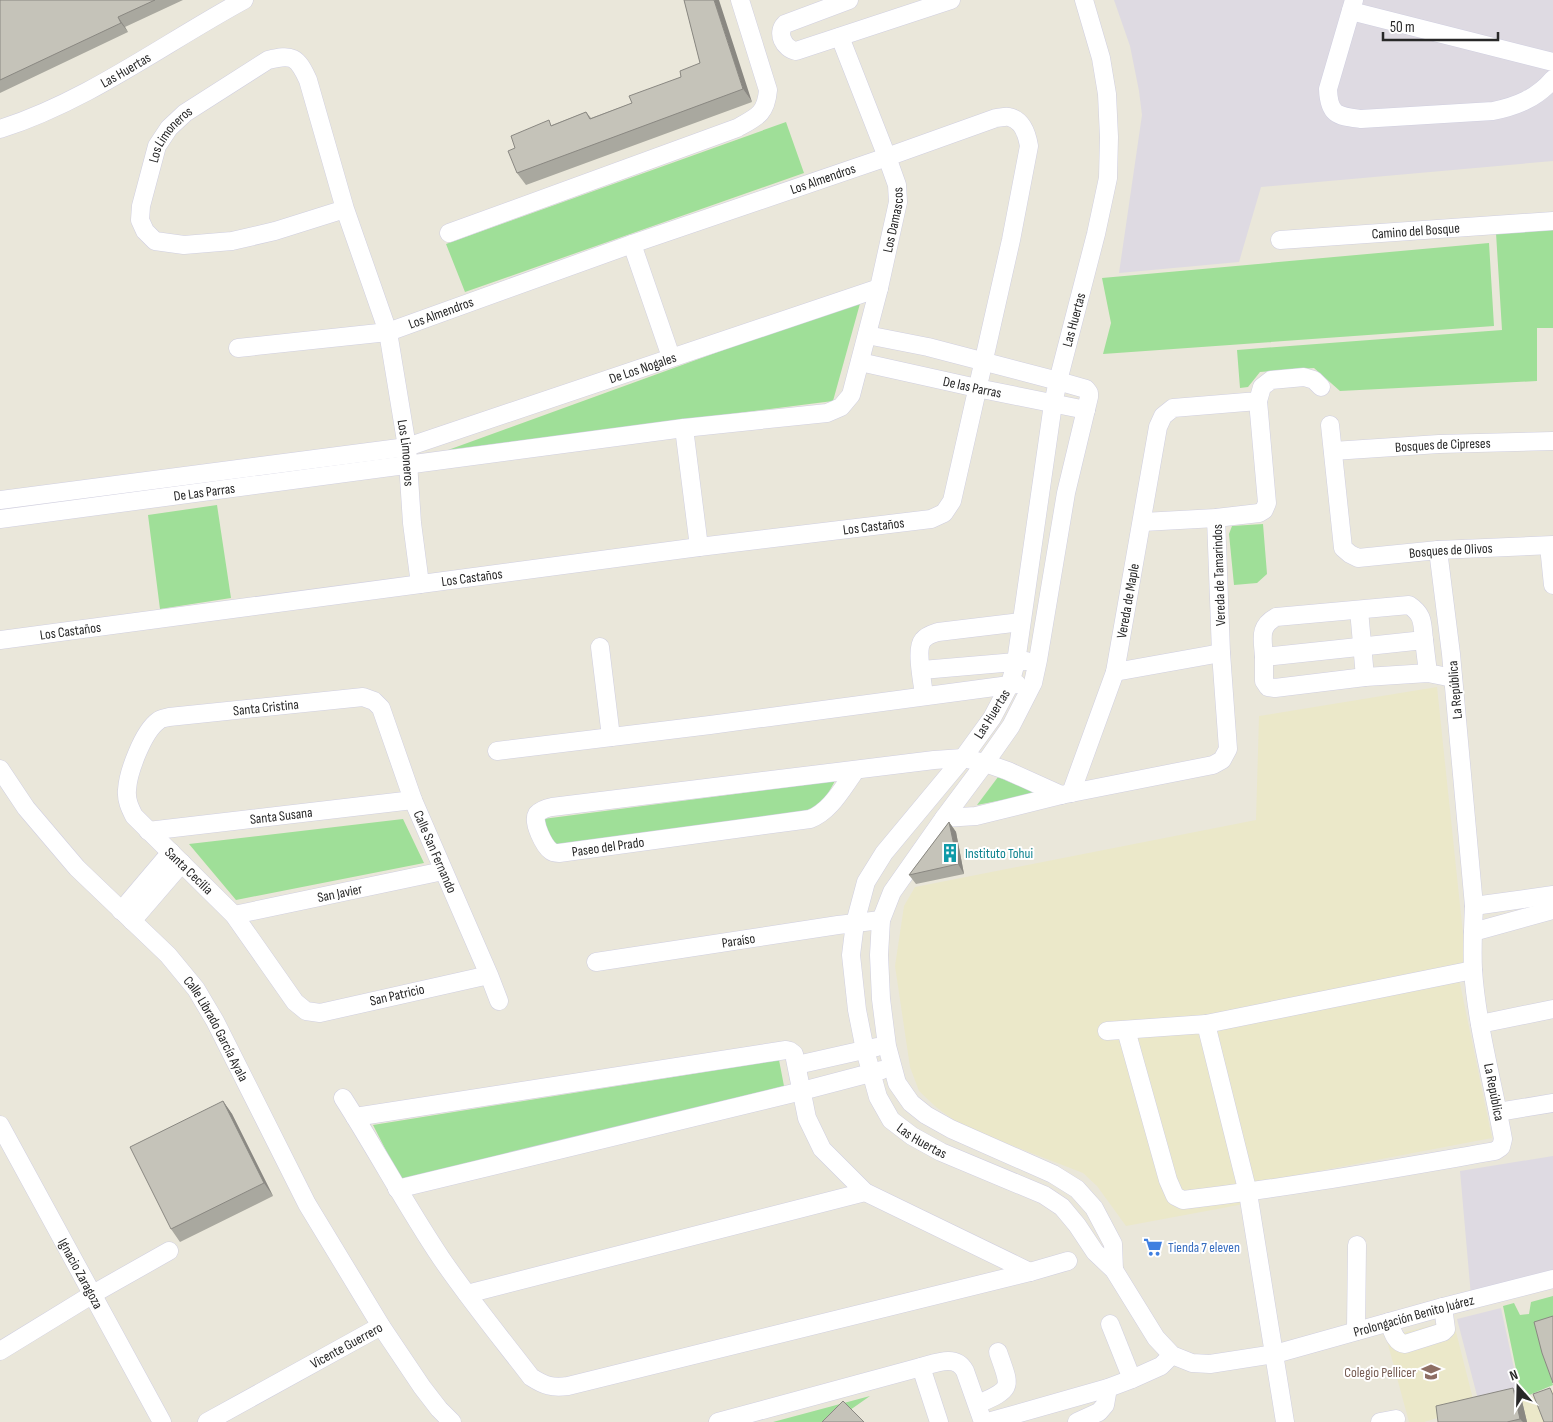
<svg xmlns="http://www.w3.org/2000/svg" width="1553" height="1422" font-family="'Sofia Sans Condensed',sans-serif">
<rect width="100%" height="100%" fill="#eae7da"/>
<!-- industrial -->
<path fill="#dedae2" d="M1114,0H1553V161L1261,187L1239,262L1119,273L1142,115L1139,91L1130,46Z
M1553,1156V1274L1471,1296L1460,1171Z
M1501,1308L1520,1396L1480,1407L1457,1319Z"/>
<!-- education -->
<path fill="#ebe8c9" d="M1437,687L1466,962L1457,969L1492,1138L1240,1186L1244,1204L1126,1226L1097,1186L1083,1173L962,1126L936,1107L919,1091L910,1067L895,966L904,906L915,887L1256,820L1259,716Z
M1453,1320L1475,1407L1424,1422H1409L1386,1337Z
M1553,1390V1422H1445L1522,1401Z"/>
<!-- green -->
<path fill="#9fdf98" d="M786,122L804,173L465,292L446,244Z
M1553,228V328H1537V381L1340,391L1314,368L1260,372L1248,387L1240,388L1237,350L1502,330L1496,233Z
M1489,243L1494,326L1103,354L1111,323L1102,278Z
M861,300L833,401L448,450Z
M217,505L231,598L160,609L148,515Z
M1263,524L1267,574L1257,583L1234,585L1229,534L1232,526Z
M998,777L1019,786L1044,792L977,805Z
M835,781L818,811L554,848L543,819Z
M403,819L424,863L236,900L189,844Z
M779,1060L784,1086L401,1180L373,1125Z
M1553,1296V1328L1538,1332L1553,1385L1522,1398L1503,1306L1514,1303L1520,1315L1529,1314L1531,1302Z
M870,1396L833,1422H773Z"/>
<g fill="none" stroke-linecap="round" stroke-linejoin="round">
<!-- minor casing -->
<g stroke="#d0cfe0" stroke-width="19">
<g id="minor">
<path d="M849,0L785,24C776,33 784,49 796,51L951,0"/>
<path id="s1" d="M1084,0L1101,58L1107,94L1109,137L1108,178L1096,234L1058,381L1053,404L1016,662L1010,684L992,718L963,758L884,853L866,882L855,923L851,955L857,1010L865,1050L878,1097L891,1120L912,1136L941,1152L1044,1195L1062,1207L1077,1225L1095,1252L1114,1270L1156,1338L1172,1355L1192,1363L1210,1364L1275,1354L1443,1307L1553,1279"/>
<path d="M1354,0L1328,89C1329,116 1338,116 1361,119L1493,111C1517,106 1537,98 1553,79"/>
<path d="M1351,11L1553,62"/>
<path id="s2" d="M0,129C88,101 163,44 244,0"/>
<path id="s3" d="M345,209L275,231L232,241L184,245L155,241L145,231L140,220L141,206L157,146L169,128L185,113L268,60C292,54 297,56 308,80L345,209L388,332L407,447L412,523L420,584"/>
<path d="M449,233L737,128C757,117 766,114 768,90L740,0"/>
<path id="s4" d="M1280,240L1553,221"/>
<path d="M632,244L671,357"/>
<path d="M867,335L928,347L1058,381L1086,389L1089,393V397L1066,493L1038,660L1033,683L1011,726L985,763L944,818L892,892L881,920L879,955L881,999L887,1046L897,1083L911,1103L926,1115L951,1129L1053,1174L1077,1189L1094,1208L1113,1244L1114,1270"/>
<path id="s5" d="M860,362L977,388L1086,410"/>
<path id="s6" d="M1330,425L1343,548L1350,554L1358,558L1438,550L1553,545"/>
<path d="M684,428L699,547"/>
<path id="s7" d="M1333,451L1439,444L1553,441"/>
<path id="s8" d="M0,500L407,447L879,288"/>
<path id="s9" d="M0,519L684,428L827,413L841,407L851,395L879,288L898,202L897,185L887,157L840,37"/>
<path d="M1143,522L1216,518L1259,513L1264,510L1267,503L1258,401"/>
<path d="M1549,546L1553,585"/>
<path d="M1359,610L1365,677"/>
<path id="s10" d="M0,640L699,547L931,519L944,513L952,501L1011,240L1029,146C1027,134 1023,120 1009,117C1005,116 1000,118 996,118L887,157L632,244L388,332L238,348"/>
<path d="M600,647L611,737"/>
<path d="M1264,657C1263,639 1258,627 1276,617L1409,605C1424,615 1422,623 1424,640"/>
<path d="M922,670L1026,661"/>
<path d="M1115,672L1221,653"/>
<path d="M1428,673L1424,640L1264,657V681L1268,687L1275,688L1365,677L1428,673L1453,678"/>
<path d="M924,696C923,683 915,649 923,640C927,635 932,634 938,632L1021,622"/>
<path d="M497,751L710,725L1017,684"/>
<path id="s11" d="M0,769L26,808L77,868L168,955L196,989L215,1021L307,1204L381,1326L422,1387L439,1409L452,1422"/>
<path d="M856,770C843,787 831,811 810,819L559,853C556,853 553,853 551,851C544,846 532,822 537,814C541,810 547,808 552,807L934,760L963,758L985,763L1008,771L1061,795"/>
<path id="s12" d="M1071,793L1115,672L1158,427L1163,416L1173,408L1258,401L1262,387L1271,380L1304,377L1314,380L1321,387"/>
<path d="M944,818L976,816L1061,795L1213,765L1222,760L1228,749L1221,653L1216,518"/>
<path id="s13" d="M148,831L413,800"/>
<path d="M1474,906L1553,895"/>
<path d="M121,911L171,852"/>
<path id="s14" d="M234,915L443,871"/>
<path d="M132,921L182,863"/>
<path d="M1473,932L1553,910"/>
<path id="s15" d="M596,962L838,925L881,920"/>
<path id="s16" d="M489,975L320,1013L306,1011L295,1002L234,915L134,816C130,808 126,800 127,790C128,772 143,732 158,721C161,718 166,718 169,717L363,697L374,701L381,708L413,800L489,975L499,1001"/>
<path d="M1206,1024L1473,970"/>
<path d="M1480,1024L1553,1009"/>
<path d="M1126,1030L1168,1180L1175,1196L1183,1200C1287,1188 1391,1169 1495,1151L1501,1147L1503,1139C1493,1083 1477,1027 1473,970C1472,949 1473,927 1474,906L1451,654L1438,550"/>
<path d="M1107,1031L1206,1024L1248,1193L1285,1422"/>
<path d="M797,1065L877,1047"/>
<path d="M343,1098C377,1151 406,1206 441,1258C469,1299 501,1338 531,1377C545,1386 552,1388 568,1386L1030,1272L1068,1261"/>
<path d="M1498,1112L1553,1103"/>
<path d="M355,1117L786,1050L790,1051L794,1054L807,1118L822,1149L865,1192L1030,1272"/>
<path id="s17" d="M0,1125L162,1422"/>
<path d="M397,1189L802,1091L882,1070"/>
<path d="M467,1294L865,1192"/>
<path d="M1389,1322C1392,1330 1395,1343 1405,1344L1443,1332L1446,1329L1443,1307"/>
<path d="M1110,1324L1132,1379"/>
<path d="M1356,1331L1357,1245"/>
<path d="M0,1351L93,1294L169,1251"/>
<path d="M921,1367L939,1422"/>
<path d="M978,1404C1015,1388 1010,1387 998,1352"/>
<path id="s18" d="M207,1422L381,1326"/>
<path d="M718,1422L921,1367C936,1363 956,1354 965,1371L983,1422"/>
<path d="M988,1422L1108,1388L1132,1379L1161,1366L1172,1355"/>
<path d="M1077,1422L1099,1412L1105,1405L1108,1388"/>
<path d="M1380,1422L1396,1419"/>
</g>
</g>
<!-- minor -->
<use href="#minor" stroke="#fff" stroke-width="18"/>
</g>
<!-- wall -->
<path fill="#a9a89f" d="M0,0H183L125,27L128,32L0,93Z
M684,0L752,102L526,185L517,173L552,125L586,112L591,118L632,103L681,77L700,63Z
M949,822L956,832L964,874L916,884L909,875Z
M223,1101L232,1114L273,1196L180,1242L171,1229Z
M1522,1401L1527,1422H1438Z"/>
<!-- shaded-wall -->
<path fill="#8a8882" d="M714,0H719L752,102L743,89Z
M118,17L125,27L128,32L121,23Z
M949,822L956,832L964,874L958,864Z
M223,1101L232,1114L273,1196L264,1183Z
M1513,1388L1522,1401L1527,1422H1523L1520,1419Z"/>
<!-- building -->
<path fill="#c5c3b9" stroke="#8a8882" d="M0,0H155L118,17L121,23L0,80Z
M684,0H714L743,89L517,173L508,151L515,148L511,136L549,120L551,126L586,112L590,119L632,103L629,96L681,77L680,71L700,63Z
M949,822L958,864L909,875Z
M223,1101L264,1183L171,1229L130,1147Z
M1553,1316V1383L1542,1353L1534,1322Z
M1513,1388L1520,1419L1507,1422H1438L1436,1406Z
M1550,1388L1553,1395V1422H1544L1533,1394Z
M843,1401L864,1422H822Z"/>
<!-- icons -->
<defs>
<g id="building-bare" transform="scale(1.5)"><path d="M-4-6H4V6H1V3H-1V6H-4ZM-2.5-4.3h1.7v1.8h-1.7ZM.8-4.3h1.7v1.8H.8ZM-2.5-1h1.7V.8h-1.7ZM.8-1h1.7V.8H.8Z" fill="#0f9aa8" stroke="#fff" stroke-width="2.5" paint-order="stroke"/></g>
<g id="supermarket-bare" transform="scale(1.5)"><path d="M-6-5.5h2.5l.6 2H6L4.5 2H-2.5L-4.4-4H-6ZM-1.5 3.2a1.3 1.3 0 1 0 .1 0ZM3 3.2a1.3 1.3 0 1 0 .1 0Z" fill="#3f7fe0" stroke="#fff" stroke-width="2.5" paint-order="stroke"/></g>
<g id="school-bare" transform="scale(1.5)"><path d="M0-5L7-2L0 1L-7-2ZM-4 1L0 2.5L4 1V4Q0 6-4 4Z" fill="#8d6e63" stroke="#fff" stroke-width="2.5" paint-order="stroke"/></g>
</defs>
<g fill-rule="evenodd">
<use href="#building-bare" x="950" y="853"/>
<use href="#supermarket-bare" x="1153" y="1247"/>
<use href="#school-bare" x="1431" y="1372"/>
</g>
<g text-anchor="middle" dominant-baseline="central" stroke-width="4" stroke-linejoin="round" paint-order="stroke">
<!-- street labels -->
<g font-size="14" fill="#282828" stroke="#fff">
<text stroke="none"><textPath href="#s2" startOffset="139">Las Huertas</textPath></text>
<text stroke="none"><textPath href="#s3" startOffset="314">Los Limoneros</textPath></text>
<text transform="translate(823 179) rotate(-19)">Los Almendros</text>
<text stroke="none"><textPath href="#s9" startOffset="1045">Los Damascos</textPath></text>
<text stroke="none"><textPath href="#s4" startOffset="136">Camino del Bosque</textPath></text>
<text transform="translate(441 313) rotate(-20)">Los Almendros</text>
<text transform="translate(1074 320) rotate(-75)">Las Huertas</text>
<text stroke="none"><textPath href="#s8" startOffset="659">De Los Nogales</textPath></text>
<text stroke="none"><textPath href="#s5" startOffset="115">De las Parras</textPath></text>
<text stroke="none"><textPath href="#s7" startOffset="110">Bosques de Cipreses</textPath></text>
<text stroke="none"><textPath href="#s3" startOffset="878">Los Limoneros</textPath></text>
<text stroke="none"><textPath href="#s9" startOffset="206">De Las Parras</textPath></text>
<text stroke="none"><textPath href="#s10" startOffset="881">Los Castaños</textPath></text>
<text stroke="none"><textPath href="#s6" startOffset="235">Bosques de Olivos</textPath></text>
<text transform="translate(1219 575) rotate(-92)">Vereda de Tamarindos</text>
<text stroke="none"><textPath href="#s10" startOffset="476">Los Castaños</textPath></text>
<text stroke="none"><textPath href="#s12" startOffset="201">Vereda de Maple</textPath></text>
<text stroke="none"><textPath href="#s10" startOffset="71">Los Castaños</textPath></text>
<text transform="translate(1455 690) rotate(-95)">La República</text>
<text stroke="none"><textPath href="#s16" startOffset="662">Santa Cristina</textPath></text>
<text transform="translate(992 714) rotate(-58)">Las Huertas</text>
<text stroke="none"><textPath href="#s13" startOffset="134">Santa Susana</textPath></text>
<text transform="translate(608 847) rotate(-8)">Paseo del Prado</text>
<text stroke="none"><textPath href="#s16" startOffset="935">Calle San Fernando</textPath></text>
<text transform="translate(189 871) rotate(44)">Santa Cecilia</text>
<text stroke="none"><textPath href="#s14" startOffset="108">San Javier</textPath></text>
<text stroke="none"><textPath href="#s15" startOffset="144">Paraíso</textPath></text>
<text transform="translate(397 995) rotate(-13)">San Patricio</text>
<text stroke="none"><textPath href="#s11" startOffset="340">Calle Librado García Ayala</textPath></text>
<text transform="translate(1494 1092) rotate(79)">La República</text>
<text stroke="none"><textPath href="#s1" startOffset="1226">Las Huertas</textPath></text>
<text stroke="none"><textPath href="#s17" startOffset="169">Ignacio Zaragoza</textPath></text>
<text stroke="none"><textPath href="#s1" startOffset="1816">Prolongación Benito Juárez</textPath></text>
<text stroke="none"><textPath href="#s18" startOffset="159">Vicente Guerrero</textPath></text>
</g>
<!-- culture labels -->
<g font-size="14" fill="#0d838f" stroke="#fff" text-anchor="start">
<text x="965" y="853">Instituto Tohui</text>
</g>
<!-- shop labels -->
<g font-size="14" fill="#366cbe" stroke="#fff" text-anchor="start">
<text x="1168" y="1247">Tienda 7 eleven</text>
</g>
<!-- education labels -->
<g font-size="14" fill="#785e54" stroke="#fff" text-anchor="end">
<text x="1416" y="1372">Colegio Pellicer</text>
</g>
</g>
<!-- north arrow -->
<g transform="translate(1518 1387) rotate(340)" stroke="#ffffff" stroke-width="4" paint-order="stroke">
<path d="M0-4L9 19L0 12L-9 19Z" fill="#282828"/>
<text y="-8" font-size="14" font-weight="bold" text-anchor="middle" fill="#282828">N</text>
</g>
<!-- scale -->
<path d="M1383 32v8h115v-8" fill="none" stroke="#282828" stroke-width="2.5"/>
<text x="1390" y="32" font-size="15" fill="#282828" stroke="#ffffff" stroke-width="4" paint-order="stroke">50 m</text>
</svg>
